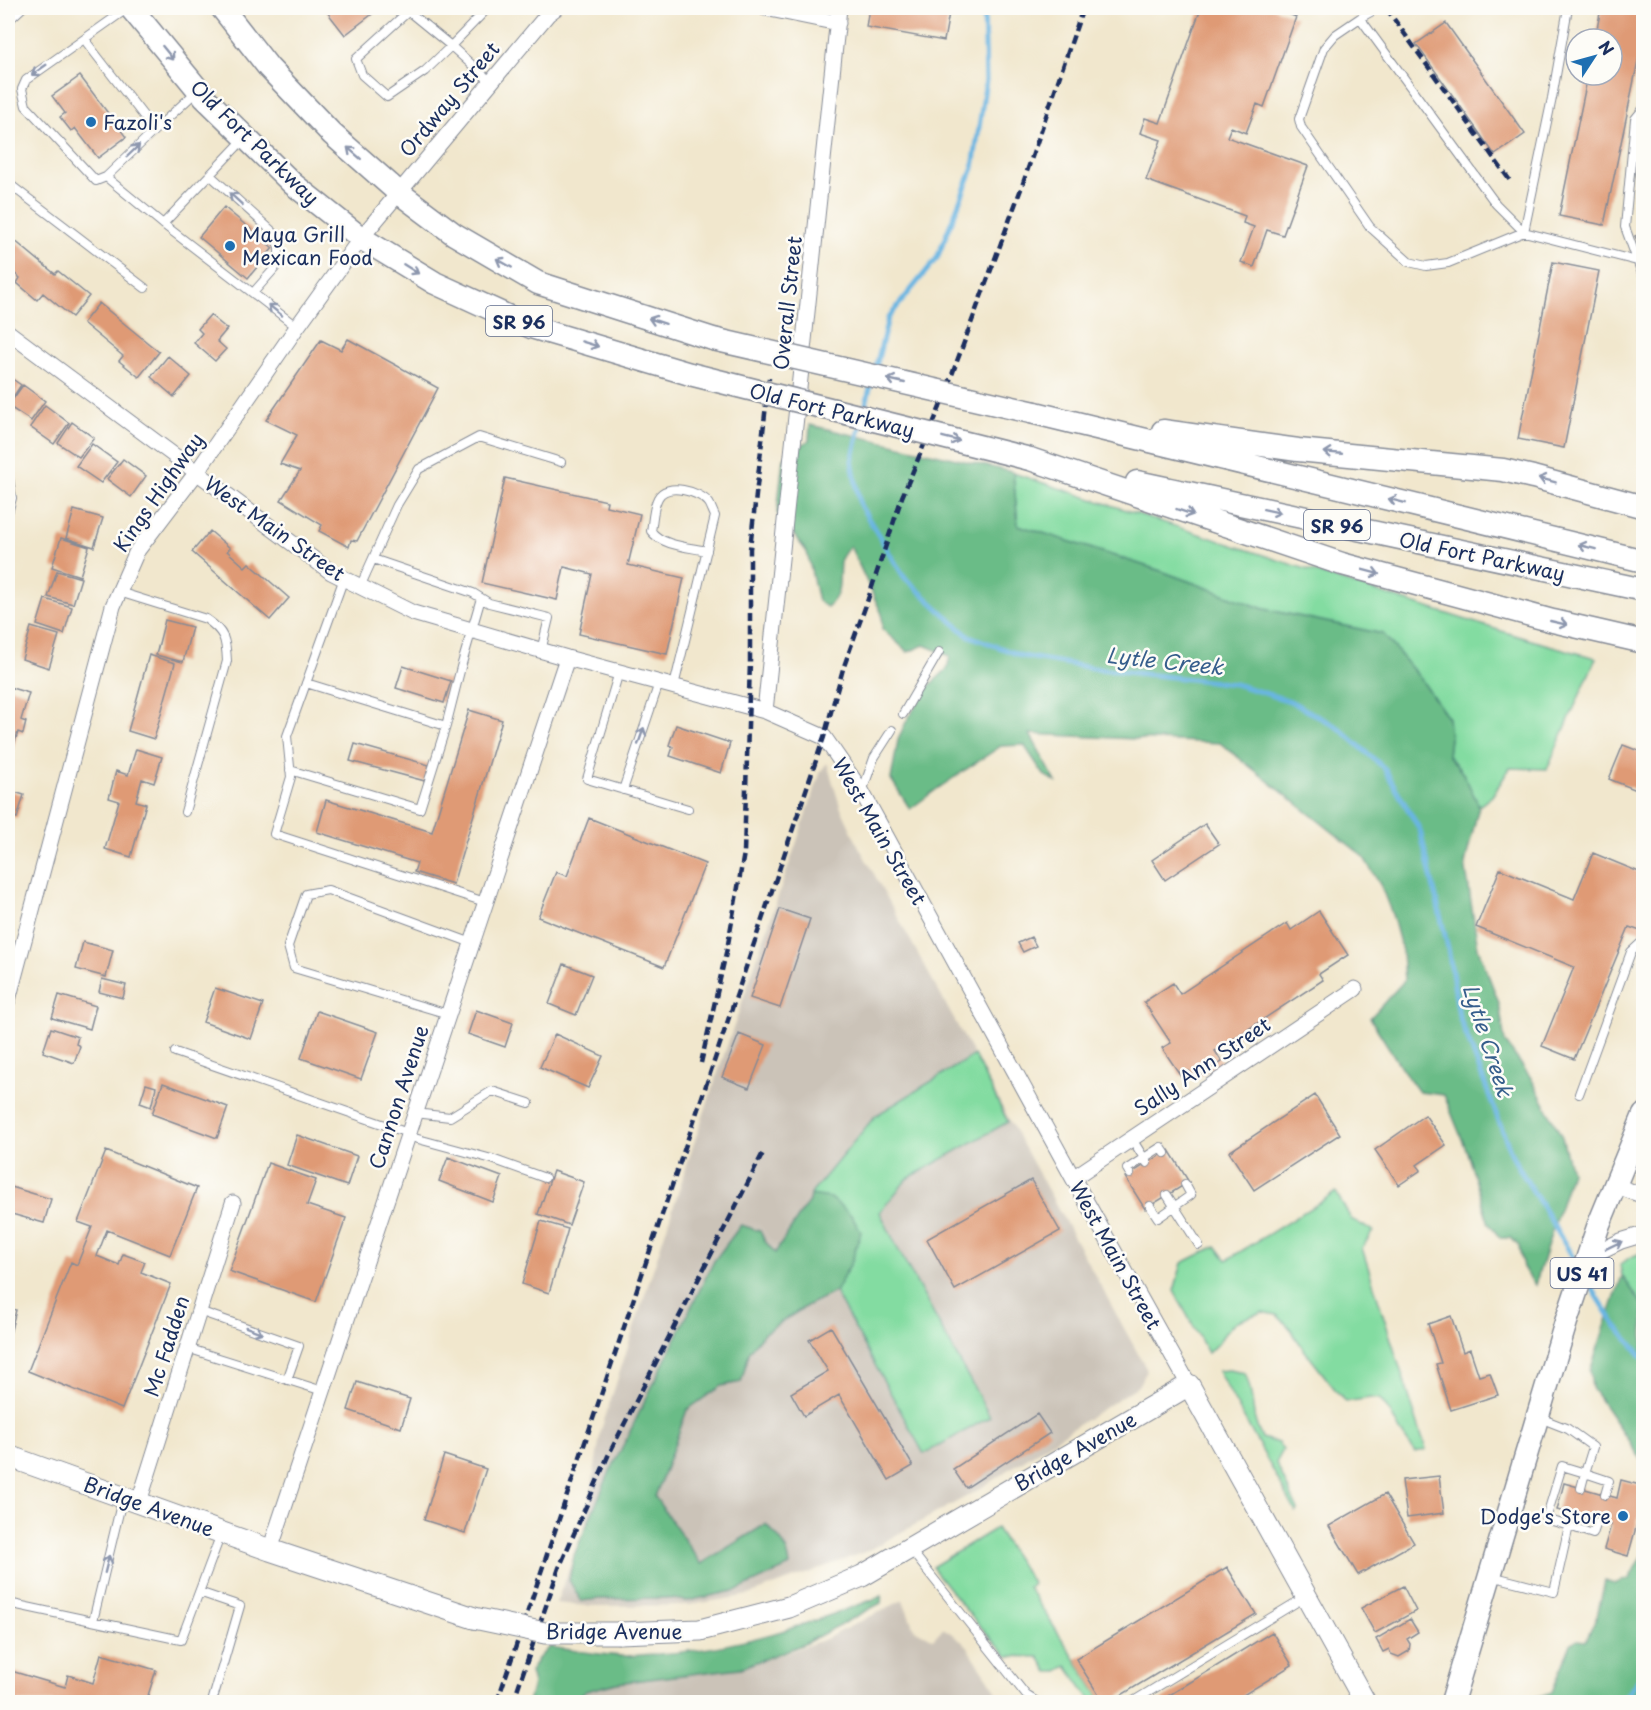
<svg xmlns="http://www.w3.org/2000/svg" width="1651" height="1710" font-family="'Playpen Sans',sans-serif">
<rect width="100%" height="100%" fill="#fdfcf7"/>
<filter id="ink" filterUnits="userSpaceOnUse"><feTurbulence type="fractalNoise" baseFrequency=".0167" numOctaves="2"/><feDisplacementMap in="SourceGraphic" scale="12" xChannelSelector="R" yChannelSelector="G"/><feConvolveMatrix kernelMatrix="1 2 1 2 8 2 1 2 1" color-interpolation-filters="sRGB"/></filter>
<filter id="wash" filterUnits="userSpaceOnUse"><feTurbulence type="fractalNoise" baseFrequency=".008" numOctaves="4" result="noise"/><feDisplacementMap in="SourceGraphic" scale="24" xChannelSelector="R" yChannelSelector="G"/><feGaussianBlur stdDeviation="1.35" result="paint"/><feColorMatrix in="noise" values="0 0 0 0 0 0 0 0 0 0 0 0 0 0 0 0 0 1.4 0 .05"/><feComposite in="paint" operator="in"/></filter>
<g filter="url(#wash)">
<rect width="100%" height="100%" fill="#f1e7cd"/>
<!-- industrial -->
<path fill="#cbc3b8" d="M827,763L840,806L858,845L1147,1370L1138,1386L973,1493L867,1551L749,1595L689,1605L587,1606L556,1603L585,1528L601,1430L696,1137L821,771Z
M903,1600L914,1629L933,1639L943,1628L964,1642L996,1690L998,1702H572L586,1691L617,1683L740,1668L823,1640Z"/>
<!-- green -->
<path fill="#83dca1" stroke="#4f8680" stroke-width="1.5" d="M1013,473L1330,577L1527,639L1596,658L1547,769L1510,768L1492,796L1479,806L1464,775L1448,755L1450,738L1448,718L1420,678L1383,634L1264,609L1161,571L1018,525Z
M974,1055L1008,1122L907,1179L880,1212L898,1249L990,1417L924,1454L835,1292L852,1261L810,1195L875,1116Z
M1336,1192L1351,1219L1373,1231L1362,1248L1426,1450L1415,1452L1400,1431L1391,1414L1380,1399L1370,1398L1345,1402L1305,1351L1289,1327L1277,1315L1262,1312L1235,1322L1225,1333L1218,1343L1208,1353L1174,1291L1182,1263L1216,1246L1227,1260Z
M1643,1252V1305L1622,1276L1620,1265L1629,1258Z
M1229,1370L1245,1373C1255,1394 1250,1418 1262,1438L1278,1443L1283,1450L1276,1463L1298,1510L1296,1512L1218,1371Z
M996,1528L1033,1584L1028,1587L1103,1702H1092L1067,1666L1056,1672H1048L1039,1657L1007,1656L966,1610L932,1567Z"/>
<!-- forest -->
<path fill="#6abc87" stroke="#427672" stroke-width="1.5" d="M810,425L1013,472L1018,525L1161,571L1264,609L1383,634L1420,678L1448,718L1450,738L1448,755L1464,775L1479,806L1465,863L1478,948L1499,1003L1505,1042L1531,1078L1562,1137L1571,1172L1535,1285L1523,1268L1519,1246L1511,1238H1500L1489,1224L1466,1149L1444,1095L1419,1092L1401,1067L1370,1018L1404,981L1402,951L1393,917L1381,886L1363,856L1220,743L1030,734L1056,782L1044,775L1024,745L1001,746L937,789L910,809L891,779L898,740L906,722L927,688L947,669L950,656L924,645L908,652L882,629V614L850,546C846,551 841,557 840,562C838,581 843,594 827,607L818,601L807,552L777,513L783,459L809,440Z
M810,1195L831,1198L851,1215L861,1232L852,1261L835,1292L808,1305L764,1333L750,1350L741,1382L721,1386L687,1410L655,1497L701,1564L766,1524C780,1539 788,1545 790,1566L738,1590L687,1601L664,1598L599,1599L581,1601L569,1580L574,1555L608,1476L714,1261L741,1225L760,1231L765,1241L775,1253L809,1201Z
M1622,1276L1643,1305V1462L1592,1388L1590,1371Z
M1643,1553V1702H1522L1552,1692L1571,1644L1576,1640L1586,1641L1597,1616L1605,1581L1614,1584L1629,1579Z
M882,1596L881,1603L804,1644L740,1668L617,1683L586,1691L572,1702H528L533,1684L530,1672L537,1660L549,1647C573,1650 598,1655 623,1656C635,1656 647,1654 659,1654C738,1649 809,1624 882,1596Z"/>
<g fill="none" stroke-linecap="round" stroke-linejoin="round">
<!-- stream -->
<path stroke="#69b5e2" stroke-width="5" d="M875,371L888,318L937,258L973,168L986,80L984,8
M864,412L872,380
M861,424L852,461L860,505L904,577L967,635L1022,656L1099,669L1235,684L1290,701L1339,728L1384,768L1420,830L1448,948L1459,1016L1513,1158L1577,1264
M1587,1280L1614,1323L1644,1359
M1621,1702L1644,1673"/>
</g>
<g id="blocks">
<!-- building -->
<path fill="#df9a74" d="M324,8H380L345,35Z
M869,8H918L949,13L944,41L866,27Z
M1201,8H1274L1296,17L1264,107L1257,104L1246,133L1231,127L1227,137L1308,166L1283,235L1267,230L1254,267L1241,262L1254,227L1243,223L1245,216L1146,180L1161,140L1140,133L1145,118L1160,123Z
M1601,8H1644V32L1604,225L1559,216L1588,75H1612V39H1595Z
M1446,23L1525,134L1495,155L1416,44Z
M80,76L126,137L98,158L75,128L71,131L60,117L65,113L52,96Z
M224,207L273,248L248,278L199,237Z
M1644,232V253L1635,236Z
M8,235L55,274L58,271L89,296L72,317L43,293L37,300L17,283L20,278L8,268Z
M1553,262L1599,271L1564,448L1518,439Z
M99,303L159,352L139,377L119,361L123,356L83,323Z
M210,315L227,329L217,341L226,349L215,361L194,343L202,333L198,329Z
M348,339L438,388L357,541L351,540L349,547L319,531L322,525L281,500L300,471L280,464L297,435L266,420L321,340L341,350Z
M168,356L191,376L174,397L151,377Z
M8,376L21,385L8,405Z
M23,385L45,401L31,421L8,406Z
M45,405L69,423L54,444L30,427Z
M72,422L94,438L79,457L58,443Z
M92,444L117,462L101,483L76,466Z
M123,459L146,476L131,497L107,479Z
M505,478L607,501L606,506L640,514L628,565L684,578L667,654L579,634L592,574L564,567L557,600L482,583Z
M74,510L103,518L94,547L66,538Z
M210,531L230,548L227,551L245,567L249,563L289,598L270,620L192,552Z
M61,538L89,547L80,576L52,567Z
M57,571L81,578L73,604L48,597Z
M45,599L72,607L64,634L37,625Z
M165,620L192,627L183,662L156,655Z
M31,627L59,635L49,668L22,659Z
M149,655L175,663L154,739L128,731Z
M403,666L451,681L444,703L396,688Z
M8,687L29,693L21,720L26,722L23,734L18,732L11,755L8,754Z
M469,710L502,720L453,884L414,872L417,863L317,832L326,800L432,832Z
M676,725L730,743L721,773L670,756L673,747L669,745Z
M355,744L429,765L425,781L350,761Z
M1623,745L1644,753V793L1609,779Z
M136,749L162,757L154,783L142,779L136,801L146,804L131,857L105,849L119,801L109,798L116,771L128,775Z
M8,790L24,795L17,818L8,815Z
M589,818L705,864L664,967L538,917L556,872L567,876Z
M1205,824L1219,844L1165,880L1152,860Z
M1593,853L1644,874V931L1643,932L1629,927L1574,1059L1542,1046L1574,967L1476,927L1500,869L1574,899Z
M780,909L810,919L780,1008L750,998Z
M1319,911L1348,955L1319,974L1323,980L1215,1051L1222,1062L1194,1079L1189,1071L1181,1076L1162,1048L1171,1043L1144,1002L1173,983L1180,994L1287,923L1291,930Z
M1031,937L1036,946L1023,952L1018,943Z
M83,942L113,950L106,977L76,969Z
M564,964L592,975L576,1015L549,1004Z
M102,979L126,985L123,998L99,992Z
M215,988L263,1004L251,1039L203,1022Z
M59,995L96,1006L90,1029L52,1018Z
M476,1010L513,1023L505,1047L468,1034Z
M317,1011L378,1032L361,1079L301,1058Z
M51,1028L78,1037L76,1044L80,1046L74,1063L43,1052Z
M555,1034L603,1056L588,1088L540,1067Z
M739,1034L766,1045L749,1088L722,1077Z
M163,1083L228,1107L217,1138L152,1114Z
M146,1084L156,1087L151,1107L140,1103Z
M1315,1095L1340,1134L1254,1190L1229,1152Z
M1425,1115L1446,1145L1417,1165L1421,1170L1399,1185L1375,1150Z
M297,1135L357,1156L347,1186L287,1165Z
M1169,1150L1189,1182L1145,1209L1125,1177Z
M106,1151L197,1188L170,1255L107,1230L97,1256L119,1265L123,1254L145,1262L141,1272L171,1284L122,1409L28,1371L71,1262L77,1265L92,1227L78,1222Z
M448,1157L502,1177L493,1202L439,1181Z
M268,1163L316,1180L307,1205L346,1218L316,1302L229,1271Z
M553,1171L584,1182L569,1225L538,1214Z
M1031,1180L1060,1231L955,1290L927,1239Z
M8,1186L51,1199L44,1223L8,1213Z
M541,1221L568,1229L549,1293L522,1284Z
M8,1308L16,1310L8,1342Z
M1451,1316L1463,1352L1470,1349L1479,1376L1490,1373L1498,1395L1451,1410L1436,1364L1441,1363L1428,1324Z
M831,1327L913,1466L889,1480L839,1395L804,1416L791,1393L828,1371L809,1340Z
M357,1382L410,1399L401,1428L348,1410Z
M1037,1414L1050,1433L966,1488L953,1469Z
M444,1455L486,1469L465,1533L424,1520Z
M1439,1476L1444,1513L1407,1518L1402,1480Z
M1621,1480L1644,1486V1499L1628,1556L1604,1549L1611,1525L1557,1510L1564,1483L1617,1498Z
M1385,1494L1414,1543L1358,1575L1329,1526Z
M1227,1567L1256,1614L1110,1702H1103L1076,1659Z
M1403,1586L1416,1611L1375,1633L1361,1608Z
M1410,1619L1418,1632L1407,1639L1410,1644L1409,1651L1399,1657L1391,1654L1389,1649L1383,1652L1376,1639Z
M1272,1632L1292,1665L1232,1702H1158Z
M101,1654L156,1670L146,1702H8V1670L65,1687L68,1675L93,1683Z"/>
</g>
</g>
<g filter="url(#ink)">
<use href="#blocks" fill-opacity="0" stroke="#868b96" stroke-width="1.5"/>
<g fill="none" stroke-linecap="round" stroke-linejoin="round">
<!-- lane casing -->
<g stroke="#868b96" stroke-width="10">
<path id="lane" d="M128,8L87,37V43L149,123L159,126L196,92
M412,8L356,59L362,75L387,97L425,71L451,46L491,82
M1378,8L1360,18L1335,35L1324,48L1299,119L1301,127L1370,227L1409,262L1426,266L1448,263L1524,232L1552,98L1568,8
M408,11L451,46L488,8
M1360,18L1496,204L1524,232L1637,261
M8,21L22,8
M87,37L26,80L22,89L26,106L96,181L106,177L159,126
M1644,108L1635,119L1625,227L1644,279
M244,139L163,224L297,327
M210,175L273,232L279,246V261L275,268L253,293
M106,177L163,224
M8,183L145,288
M8,472L12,498L8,513
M373,559L473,593L489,603L549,618L541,651
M344,578L287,736L291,777L274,834L485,902
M360,587L397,505L419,469L479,437L561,462
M119,592L206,619C225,632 226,640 227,661L185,812
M619,672L587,779L688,809
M306,683L446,726
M674,686L715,516C713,512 711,506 709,503C700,491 666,482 658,498C653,507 653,521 651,531C662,546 689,547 707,551
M903,714L939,652
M290,770L420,809L446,726L461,667L481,598
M623,790L659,683
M862,792L874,758L892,730
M448,1014L294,968L288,946L306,894L328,890L472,943
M175,1052L408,1133
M1579,1094L1631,952L1644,940
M415,1113L450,1117L492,1091L529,1103
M407,1136L492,1159L545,1178
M1132,1139L1147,1163
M1130,1174L1127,1169L1161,1147L1165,1153
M1167,1195L1199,1245
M1150,1206L1158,1218L1191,1195L1185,1184
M199,1311L299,1346L287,1380
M187,1348L323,1391
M1581,1488L1585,1473L1609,1481L1605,1495
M1573,1515L1569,1526L1593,1534L1597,1522
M910,1549L1026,1695L1037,1702
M1491,1576L1554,1592L1569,1526L1546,1519L1562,1466L1585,1473L1593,1447L1568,1429L1540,1418
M199,1592L240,1606L212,1702
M8,1603L181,1640L221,1534
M93,1621L122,1500
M1132,1702L1305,1597"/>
</g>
<!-- street casing -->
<g stroke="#868b96" stroke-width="17">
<path id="street" d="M765,8L838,23
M8,332L331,572L413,613L567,658L765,711L824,737L862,792L1073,1178L1189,1385
M765,711L839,8
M8,1000L113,606L137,551L197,472L297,327L361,238L548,14L556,8
M1073,1178L1355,989
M1614,1185L1644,1196
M1586,1258L1621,1241L1644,1234
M139,1502L233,1203
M270,1550L567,658"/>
</g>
<!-- secondary casing -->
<g stroke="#868b96" stroke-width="23">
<path id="secondary" d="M8,1456L270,1550L474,1618
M619,1633L700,1630L789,1607L862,1576L1189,1385L1365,1702"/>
</g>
<!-- primary casing -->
<g stroke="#868b96" stroke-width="25">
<path id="primary" d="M131,8L205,98L293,184L361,238L435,283L531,327L690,374
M222,8L269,68L332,134L398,192L454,234L538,283L713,339
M1035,413L1644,561
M1163,431L1298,450L1503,470L1533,477L1644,507
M1030,459L1342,564L1553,621L1644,642
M1137,482L1644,590
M1452,1702L1566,1322L1599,1224L1644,1115"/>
</g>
<!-- lane -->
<use href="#lane" stroke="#fff" stroke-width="8"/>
<!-- street -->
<use href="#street" stroke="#fff" stroke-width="15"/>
<!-- secondary -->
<use href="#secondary" stroke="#fff" stroke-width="21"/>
<!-- primary -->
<use href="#primary" stroke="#fff" stroke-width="22"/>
<!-- rail -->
<path stroke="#1b2f5e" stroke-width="4.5" stroke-dasharray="9 4.5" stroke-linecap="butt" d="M1386,8L1511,182
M701,1063L728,944L744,853L750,662V549L769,378
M497,1702L824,737L843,669L867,602L902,497L940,407L1021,189L1083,8
M513,1702L559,1568L608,1456L763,1153"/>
<!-- secondary-bridge casing -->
<g stroke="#868b96" stroke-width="23" stroke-linecap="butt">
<path id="secondary-bridge" d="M474,1618L545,1633H619"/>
</g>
<!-- primary-bridge casing -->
<g stroke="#868b96" stroke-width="25" stroke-linecap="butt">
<path id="primary-bridge" d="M713,339L1035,413
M690,374L1030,459"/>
</g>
<!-- secondary-bridge -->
<use href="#secondary-bridge" stroke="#fff" stroke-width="21"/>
<!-- primary-bridge -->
<use href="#primary-bridge" stroke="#fff" stroke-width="22"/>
</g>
<!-- one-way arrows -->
<defs><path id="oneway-shaft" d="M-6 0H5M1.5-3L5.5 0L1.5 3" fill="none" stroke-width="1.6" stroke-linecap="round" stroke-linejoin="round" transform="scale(1.5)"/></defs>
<g stroke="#8d97ae">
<use href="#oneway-shaft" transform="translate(168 53) rotate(51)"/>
<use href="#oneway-shaft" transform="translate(39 70) rotate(145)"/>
<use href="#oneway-shaft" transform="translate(133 151) rotate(-44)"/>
<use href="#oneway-shaft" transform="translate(354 153) rotate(-139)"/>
<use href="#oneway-shaft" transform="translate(236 199) rotate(-138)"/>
<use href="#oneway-shaft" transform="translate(504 263) rotate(-150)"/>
<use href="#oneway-shaft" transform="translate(411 269) rotate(32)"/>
<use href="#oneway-shaft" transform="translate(275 310) rotate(-142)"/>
<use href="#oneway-shaft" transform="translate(657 321) rotate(-162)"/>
<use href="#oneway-shaft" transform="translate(590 344) rotate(17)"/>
<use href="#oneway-shaft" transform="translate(896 381) rotate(-167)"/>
<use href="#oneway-shaft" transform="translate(951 439) rotate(14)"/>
<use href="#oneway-shaft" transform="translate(1333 453) rotate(-175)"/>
<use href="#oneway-shaft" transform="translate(1547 480) rotate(-165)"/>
<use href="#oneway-shaft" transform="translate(1397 501) rotate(-166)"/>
<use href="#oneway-shaft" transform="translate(1272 511) rotate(12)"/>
<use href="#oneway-shaft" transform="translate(1185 512) rotate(19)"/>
<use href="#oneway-shaft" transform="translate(1587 547) rotate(-166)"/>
<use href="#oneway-shaft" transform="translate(1371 572) rotate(15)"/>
<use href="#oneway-shaft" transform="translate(1559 623) rotate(13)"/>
<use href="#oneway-shaft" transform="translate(641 736) rotate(-71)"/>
<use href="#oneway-shaft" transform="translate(1614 1245) rotate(-26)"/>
<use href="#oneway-shaft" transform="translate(254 1330) rotate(20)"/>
<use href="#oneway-shaft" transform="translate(107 1564) rotate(-76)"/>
</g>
</g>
<!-- markers -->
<g fill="#1f6fb2" stroke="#fdfcf7" stroke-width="2">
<circle cx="91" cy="122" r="6"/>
<circle cx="230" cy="246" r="6"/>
<circle cx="1623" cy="1516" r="6"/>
</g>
<g text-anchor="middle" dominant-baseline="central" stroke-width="5" stroke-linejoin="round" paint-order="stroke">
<!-- shield labels -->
<g fill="#fdfcf7" stroke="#5f6c8c" stroke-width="1.5">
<rect x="486" y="306" width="66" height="30" rx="4.5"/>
<rect x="1304" y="510" width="66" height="30" rx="4.5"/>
<rect x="1550.5" y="1258" width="63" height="30" rx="4.5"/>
</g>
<g font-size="18" font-weight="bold" fill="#1b2f5e">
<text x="519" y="321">SR 96</text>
<text x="1337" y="525">SR 96</text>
<text x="1582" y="1273">US 41</text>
</g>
<!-- street labels -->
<g font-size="20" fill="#1b2f5e" stroke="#fdfcf7">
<text transform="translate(449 99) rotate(-50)">Ordway Street</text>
<text transform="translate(255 142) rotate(44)">Old Fort Parkway</text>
<text transform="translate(787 303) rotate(-84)">Overall Street</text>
<text transform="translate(832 410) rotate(14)">Old Fort Parkway</text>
<text transform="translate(158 492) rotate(-55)">Kings Highway</text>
<text transform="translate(275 528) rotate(35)">West Main Street</text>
<text transform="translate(1482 556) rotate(12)">Old Fort Parkway</text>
<text transform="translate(880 831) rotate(60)">West Main Street</text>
<text transform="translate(1202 1066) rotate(-34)">Sally Ann Street</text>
<text transform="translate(398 1097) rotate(-72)">Cannon Avenue</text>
<text transform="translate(1116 1255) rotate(61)">West Main Street</text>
<text transform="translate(166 1346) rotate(-72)">Mc Fadden</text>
<text transform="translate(1075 1451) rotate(-30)">Bridge Avenue</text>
<text transform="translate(149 1506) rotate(20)">Bridge Avenue</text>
<text x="614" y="1631">Bridge Avenue</text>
</g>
<!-- poi labels -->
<g font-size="20" fill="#1b2f5e" stroke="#fdfcf7" text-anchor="start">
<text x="103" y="122">Fazoli's</text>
<text x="242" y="234">Maya Grill<tspan x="242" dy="23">Mexican Food</tspan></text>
<text x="1611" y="1516" text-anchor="end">Dodge's Store</text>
</g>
<!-- water labels -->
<g font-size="21" font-style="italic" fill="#365e8c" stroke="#fdfcf7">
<text transform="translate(1165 660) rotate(6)">Lytle Creek</text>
<text transform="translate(1489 1040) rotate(72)">Lytle Creek</text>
</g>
</g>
<!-- margin -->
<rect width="1651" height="1710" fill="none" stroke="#fdfcf7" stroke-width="30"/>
<!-- north arrow -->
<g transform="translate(1594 57) rotate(54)"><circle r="28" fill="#fdfcf7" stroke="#a3aaba" stroke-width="1.5"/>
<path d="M0-4.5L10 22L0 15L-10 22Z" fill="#1f6fb2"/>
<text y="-9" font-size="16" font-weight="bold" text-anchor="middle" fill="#1b2f5e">N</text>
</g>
</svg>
